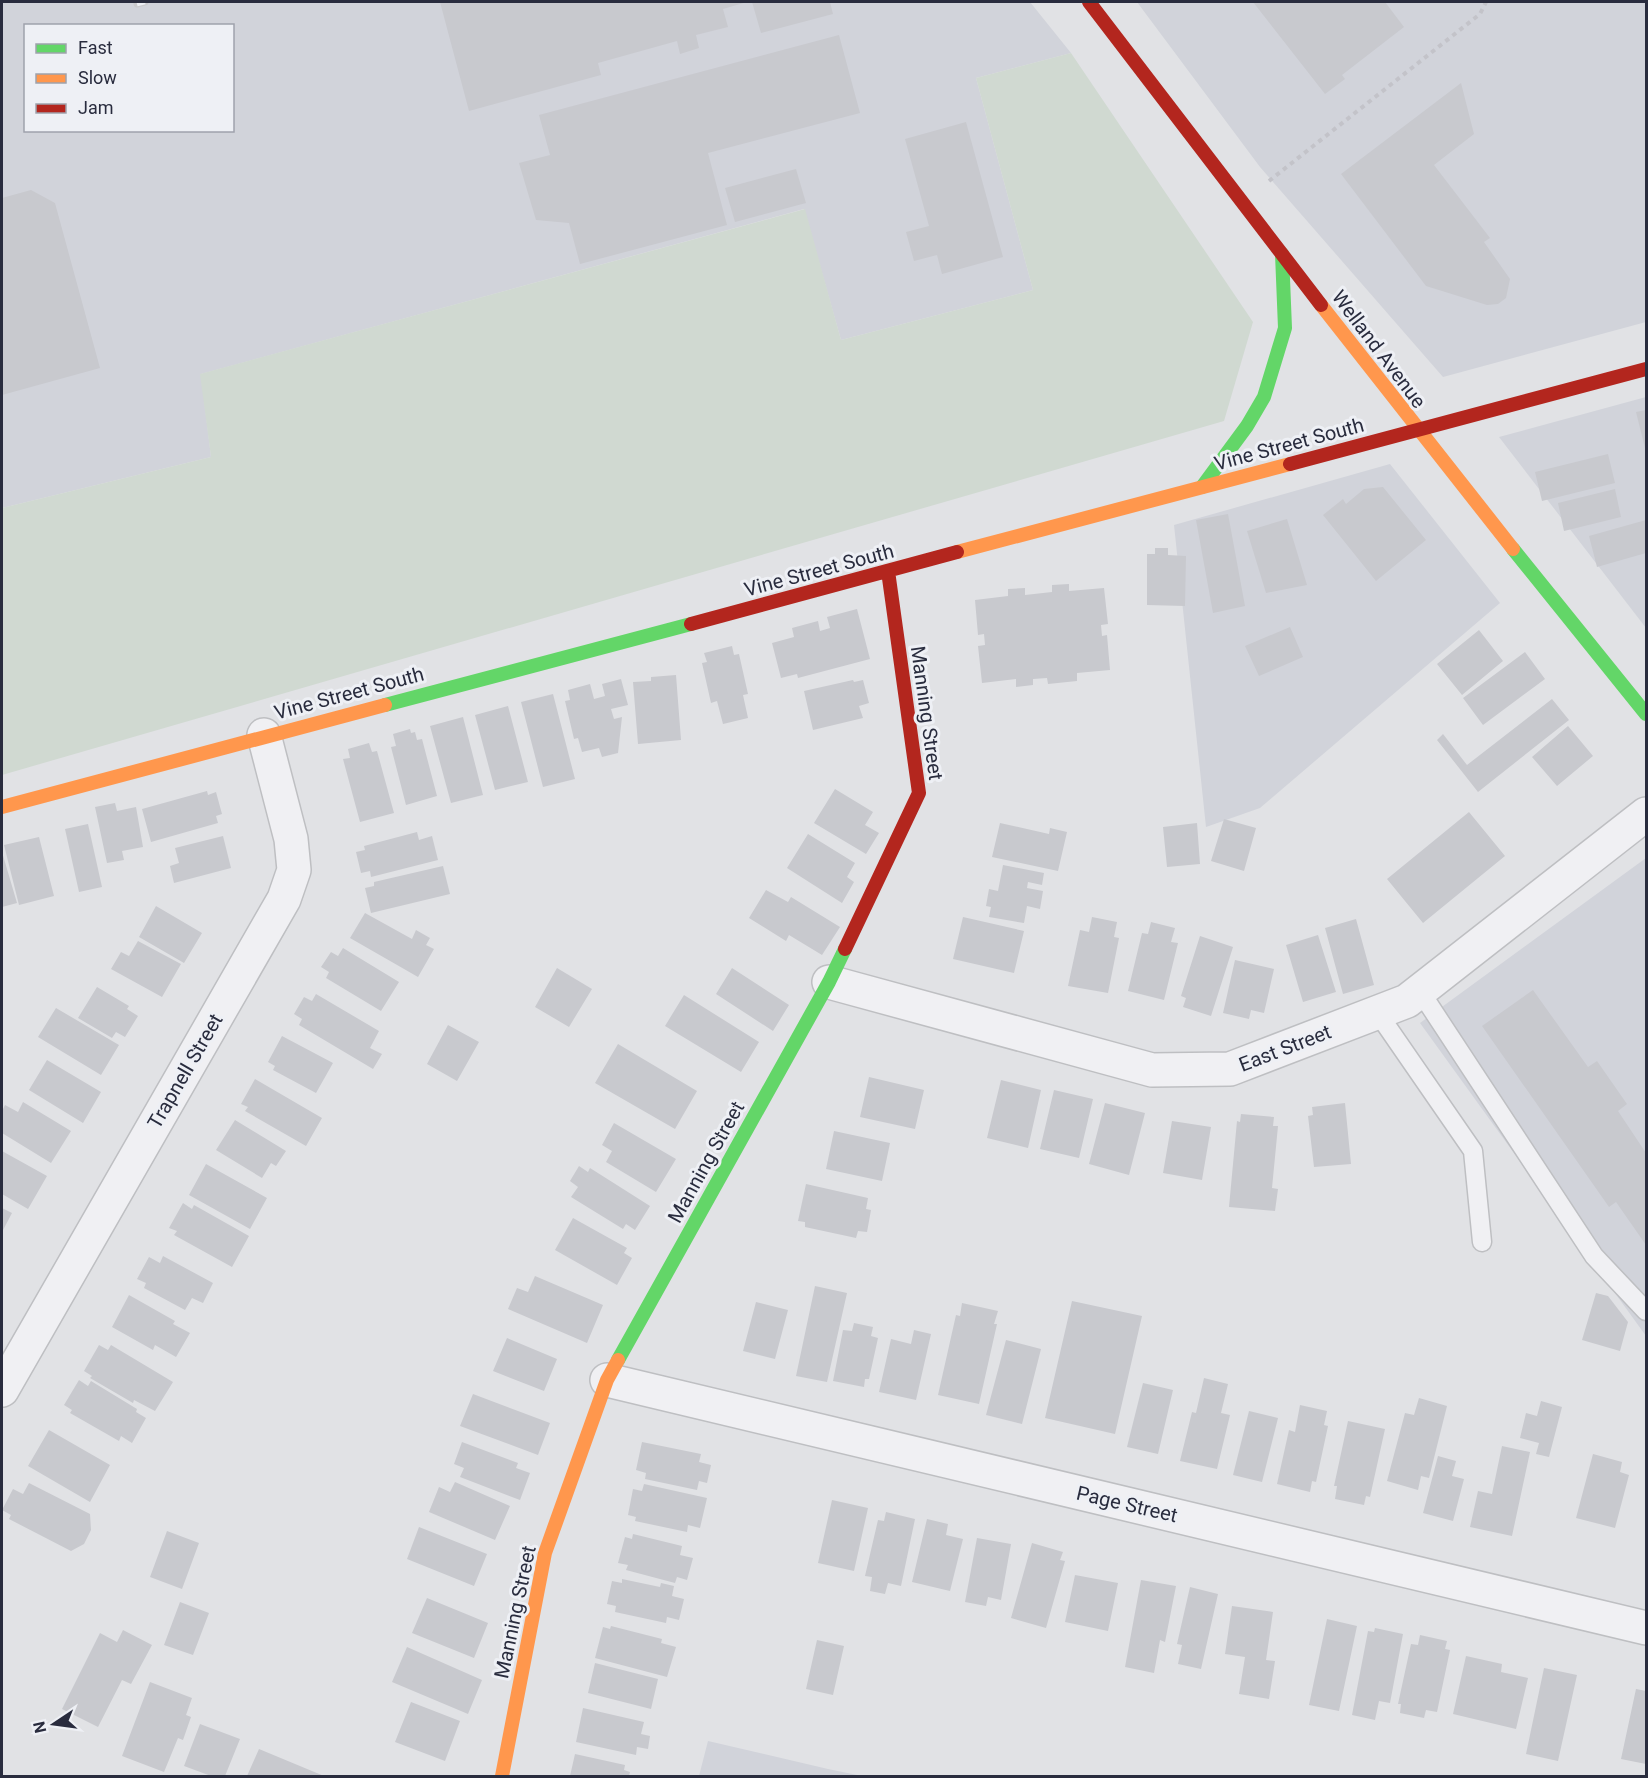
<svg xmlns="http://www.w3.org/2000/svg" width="1648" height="1778" font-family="Roboto,sans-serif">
<rect width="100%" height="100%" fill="#e1e2e5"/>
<!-- built -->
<path fill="#d1d3da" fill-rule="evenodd" d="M2,2H1030L1071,53L976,78L1033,290L841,340L804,209L201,374L211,457L2,508ZM26,26H232V130H26Z
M1137,2H1646V322L1443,377L1260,167Z
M1646,397V628L1499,437Z
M1390,464L1500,603L1260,808L1206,827L1174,525Z
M1646,858V1336L1420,1023Z
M708,1741L828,1769L862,1776H699Z"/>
<!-- green -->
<path fill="#d0d9d1" d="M1071,53L1253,322L1224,421L2,775V508L211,457L200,374L805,209L841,340L1033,290L976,78Z"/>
<!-- building -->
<path fill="#c8c9ce" d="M440,2H747L723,9L728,27L696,35L699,48L680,54L677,41L598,63L601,75L469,111Z
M752,2H830L833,14L761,33Z
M1253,2H1385L1404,27L1342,75L1345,79L1325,94Z
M839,35L860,113L708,153L727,225L580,264L569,223L536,220L519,163L550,155L539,115Z
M1461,83L1474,134L1434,165L1490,238L1484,242L1510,279L1506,298L1498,304L1487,305L1426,286L1341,174Z
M966,122L1003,257L942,274L937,255L914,261L906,232L929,226L905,139Z
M796,169L806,203L735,222L725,188Z
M31,190L55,203L100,368L2,395V198Z
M1646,410V452L1636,412Z
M1608,454L1615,483L1542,501L1535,472Z
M1383,487L1426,540L1376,581L1323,515L1343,499L1346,504L1364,489Z
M1615,489L1621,517L1564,531L1558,503Z
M1228,514L1245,606L1213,613L1196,520Z
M1287,519L1307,585L1266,593L1247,531Z
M1646,520V553L1597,567L1589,536Z
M1155,548H1168V555L1186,556L1185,606L1147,605V554H1155Z
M1069,584V591L1104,588L1108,624L1101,625L1102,636L1107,635L1110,670L1077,673V681L1048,684L1047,678L1033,679V685L1016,687V679L982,683L978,646L985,645L984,634L978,635L975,600L1008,596V589L1025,588V595L1052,592V585Z
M857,609L870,659L798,678L797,674L781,678L772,643L794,637L792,628L818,621L820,631L830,628L827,617Z
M1290,627L1303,657L1259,676L1245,646Z
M1479,630L1503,661L1462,695L1437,664Z
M732,646L734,655L739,654L748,694L743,695L748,718L723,724L717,701L711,703L702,663L707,662L704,653Z
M1525,652L1545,679L1483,725L1463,698Z
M676,675L681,740L638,744L633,682L651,681V677Z
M621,679L628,705L611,709L614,719L622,717L618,753L602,757L599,748L582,752L578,738L574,739L565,701L570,700L568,690L590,684L594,699L605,696L602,684Z
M853,680L854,682L863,680L869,703L859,706L863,718L813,730L804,691Z
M553,694L575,779L543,787L521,702Z
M1552,699L1569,720L1478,792L1437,740L1443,734L1467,765Z
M508,706L528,782L495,790L475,715Z
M463,717L483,795L451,803L430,726Z
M1568,726L1593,756L1557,786L1532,757Z
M410,729L411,733L415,732L417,740L422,739L437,796L406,805L391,747L396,746L393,734Z
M369,743L372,752L377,751L394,813L360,822L343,759L350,758L348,749Z
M835,789L873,812L865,825L879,833L866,854L814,823Z
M207,791L208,795L216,792L222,814L216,816L218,823L151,842L142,809Z
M115,803L117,811L136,807L143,847L122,851L124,860L107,863L95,807Z
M1469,812L1505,856L1423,923L1387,879Z
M1224,819L1256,828L1244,871L1211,861Z
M1000,823L1049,834L1050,828L1067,832L1058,871L992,857Z
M1197,823L1200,864L1167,867L1163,827Z
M88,824L102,887L79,892L65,829Z
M417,832L419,840L432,836L438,860L371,877L370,871L361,873L356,852L365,850L364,846Z
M808,834L855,863L847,877L854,882L842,903L787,868Z
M223,836L231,868L174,883L170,866L179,863L175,848Z
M39,837L54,896L19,905L4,845Z
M2,852L17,903L2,907Z
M1003,865L1044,873L1042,885L1028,882L1027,888L1043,891L1040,909L1027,906L1024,923L989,917L991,907L986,906L989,889L998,891Z
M443,866L450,894L371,913L365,888L374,886V882Z
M766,890L788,902L791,897L840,927L822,955L789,935L786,941L749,918Z
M156,906L202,933L184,963L139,937Z
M365,913L412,939L416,930L430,938L426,945L434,949L418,977L350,938Z
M963,917L1024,931L1014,973L953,959Z
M1092,917L1117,922L1114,937L1119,938L1108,993L1068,986L1080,930L1089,932Z
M1356,919L1374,985L1343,994L1325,928Z
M1151,922L1175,928L1171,942L1178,943L1164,1000L1128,991L1142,933L1148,934Z
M1318,935L1336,992L1303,1002L1286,945Z
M1200,936L1233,947L1211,1016L1183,1007L1186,998L1181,996Z
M138,941L181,964L162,997L111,969L121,952L129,956Z
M343,948L399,982L381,1011L326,978L329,972L321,967L331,952L338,956Z
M1235,960L1274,969L1264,1013L1251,1010L1249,1019L1223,1013Z
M557,968L592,989L569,1027L535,1007Z
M732,968L789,1005L773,1031L716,994Z
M97,987L129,1006L127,1009L138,1016L125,1037L116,1032L112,1038L78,1018Z
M1533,990L1588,1067L1597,1061L1627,1104L1618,1111L1646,1153V1245L1616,1202L1609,1207L1482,1026Z
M316,994L379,1031L370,1048L382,1054L373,1069L299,1025L302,1019L294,1014L304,997L312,1001Z
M684,995L759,1042L741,1072L665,1026Z
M56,1008L119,1045L101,1075L38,1037Z
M448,1025L479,1042L457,1081L427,1064Z
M282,1036L333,1063L316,1093L273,1070L275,1066L268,1062Z
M618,1044L697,1091L675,1129L595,1083Z
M47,1060L101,1092L83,1123L29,1090Z
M869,1077L924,1090L915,1129L860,1117Z
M255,1079L322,1118L306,1146L245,1111L248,1107L241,1104Z
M1001,1080L1041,1090L1028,1148L987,1138Z
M1054,1090L1093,1099L1079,1158L1040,1149Z
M23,1102L71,1131L51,1163L2,1133V1111L5,1105L18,1112Z
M1105,1103L1145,1113L1129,1175L1089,1164Z
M1345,1103L1351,1164L1314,1167L1308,1116L1313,1115L1312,1107Z
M1241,1114L1274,1117L1273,1126H1278L1272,1188L1278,1189L1275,1211L1229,1207L1237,1121L1240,1122Z
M235,1120L286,1151L276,1166L271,1163L262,1178L216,1150Z
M1172,1121L1211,1127L1202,1180L1163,1173Z
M614,1123L676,1159L656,1192L606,1162L612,1151L602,1145Z
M834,1131L890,1143L882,1181L826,1169Z
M2,1151L47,1176L28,1209L2,1194Z
M206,1164L267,1198L250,1229L189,1195Z
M579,1166L588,1172L590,1168L650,1206L635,1230L626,1224L623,1229L571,1197L578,1187L570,1181Z
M806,1184L868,1198L866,1209L871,1210L867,1232L858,1231L856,1238L805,1227V1222L798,1221Z
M183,1203L192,1209L194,1205L249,1236L232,1267L174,1235L177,1231L169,1228Z
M2,1208L12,1213L2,1232Z
M573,1218L627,1248L624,1253L632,1258L617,1285L555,1250Z
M163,1256L213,1283L203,1303L192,1298L185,1310L144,1288L146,1283L137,1279L149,1257L160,1263Z
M535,1276L603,1305L587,1343L508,1309L517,1288L528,1292Z
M815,1286L847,1293L827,1382L796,1376Z
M1596,1293L1608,1296L1628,1322L1620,1351L1582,1340Z
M129,1295L175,1321L173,1324L190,1333L176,1357L155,1345L153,1350L112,1327Z
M1072,1301L1142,1316L1115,1434L1045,1418Z
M756,1302L788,1310L775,1359L743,1351Z
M962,1303L998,1311L994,1324H997L979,1404L938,1395L956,1315L960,1316Z
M854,1323L873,1327L871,1336L878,1338L869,1379H865L864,1387L833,1381L843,1330L852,1331Z
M914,1330L931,1334L916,1400L879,1392L891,1339L911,1344Z
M507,1338L557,1359L544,1391L493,1371Z
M1006,1340L1041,1349L1022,1424L986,1415Z
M99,1345L108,1350L111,1345L173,1382L155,1411L134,1400L133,1403L90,1378L92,1376L84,1371Z
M1204,1378L1228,1384L1221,1413L1230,1415L1217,1469L1180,1461L1192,1412L1196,1413Z
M79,1380L88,1386L91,1381L137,1409L136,1412L146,1418L132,1443L121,1436L119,1441L70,1413L72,1410L64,1405Z
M1143,1383L1173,1390L1158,1454L1127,1447Z
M473,1394L550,1423L538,1455L460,1426Z
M1419,1398L1447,1406L1429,1478L1421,1476L1418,1490L1387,1481L1405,1413L1414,1415Z
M1541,1401L1562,1407L1549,1457L1536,1454L1539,1443L1520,1438L1526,1413L1537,1416Z
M1300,1405L1327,1411L1324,1425L1328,1426L1316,1482L1312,1481L1310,1492L1277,1484L1289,1430L1295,1432Z
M1249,1411L1278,1418L1262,1482L1233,1475Z
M1348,1421L1385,1429L1370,1497L1366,1496L1364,1505L1335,1499L1337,1486H1334Z
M49,1430L110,1465L90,1502L28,1466Z
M462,1442L518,1463L516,1468L530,1473L520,1500L460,1477L464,1468L454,1464Z
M642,1442L701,1454L699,1462L711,1465L707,1483L699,1481L697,1490L645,1479L646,1473L636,1470Z
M1502,1446L1530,1452L1512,1536L1470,1527L1478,1491L1492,1494Z
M1593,1454L1622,1462L1620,1472L1629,1475L1615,1528L1576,1518Z
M1438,1456L1456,1461L1452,1476L1464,1479L1453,1521L1423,1513Z
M455,1482L510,1506L495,1540L429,1512L439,1487L450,1492Z
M29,1483L90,1514L91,1530L84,1544L71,1551L9,1519L11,1515L2,1510L13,1489L23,1494Z
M644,1484L707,1498L700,1528L688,1525L687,1532L635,1521L636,1517L628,1515L633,1489L642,1491Z
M832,1500L868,1508L854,1571L818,1563Z
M886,1512L915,1519L901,1586L888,1583L885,1594L870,1591L872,1577L865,1576L878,1520L884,1521Z
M927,1519L948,1524L946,1535L963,1539L950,1591L912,1582Z
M419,1527L487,1554L474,1586L407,1559Z
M167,1531L199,1543L182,1589L150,1577Z
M633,1534L682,1546L680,1555L693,1558L687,1580L677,1577L675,1583L626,1570L628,1565L618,1563L625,1537L632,1539Z
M977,1538L1011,1544L1001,1600L988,1597L986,1606L965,1602Z
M1032,1543L1063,1552L1060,1560L1065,1561L1046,1628L1011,1618Z
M1075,1575L1118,1583L1108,1631L1065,1622Z
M622,1579L660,1587L661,1583L674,1586L672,1596L684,1599L679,1620L667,1617L666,1623L615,1612L616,1606L607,1604L612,1581L622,1583Z
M1141,1580L1176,1586L1165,1642L1160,1640L1154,1673L1125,1667Z
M1190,1587L1218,1594L1201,1669L1178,1664L1182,1645L1177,1644Z
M427,1598L488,1623L474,1658L412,1633Z
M180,1602L209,1613L193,1655L164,1645Z
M1232,1606L1273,1612L1266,1660L1275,1661L1269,1699L1239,1694L1245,1657L1225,1654Z
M1327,1619L1357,1626L1339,1711L1309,1705Z
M611,1626L662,1639L661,1643L676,1647L667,1677L595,1658L603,1627L610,1629Z
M1375,1628L1403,1634L1390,1703L1379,1701L1375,1720L1352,1715L1368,1631L1374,1632Z
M123,1630L152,1645L131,1684L122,1680L98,1727L62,1709L100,1633L117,1642Z
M1420,1635L1447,1641L1445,1649L1450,1650L1437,1712L1426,1710L1424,1718L1400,1713L1401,1704H1398L1411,1644L1418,1645Z
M817,1640L844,1646L833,1695L806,1689Z
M407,1647L482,1680L468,1714L392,1682Z
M1466,1656L1502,1664L1501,1672L1528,1678L1516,1729L1453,1714Z
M595,1663L658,1679L651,1709L588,1693Z
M1544,1668L1577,1675L1558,1761L1526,1754Z
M150,1682L192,1698L186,1715L191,1717L183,1740L178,1738L164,1772L122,1756Z
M1636,1689L1646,1691V1764L1621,1759Z
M411,1702L460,1721L445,1761L395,1742Z
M583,1708L644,1722L641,1734L650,1736L648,1749L637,1747L636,1755L576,1742Z
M200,1724L240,1739L225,1776H211L184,1766Z
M259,1749L324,1776H247Z
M575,1754L625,1765L624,1770L630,1772L629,1776H570Z"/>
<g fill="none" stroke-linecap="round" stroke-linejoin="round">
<!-- lane casing -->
<g stroke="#bebfc2" stroke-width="21">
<path id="lane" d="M1420,991L1594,1256L1646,1311
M1377,1012L1473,1151L1482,1242"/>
</g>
<!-- street casing -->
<g stroke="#bebfc2" stroke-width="36">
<path id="street" d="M829,982L1152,1070L1230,1069L1407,1001L1646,814
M607,1380L1646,1628
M2,1390L284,899L294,870L291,839L264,735"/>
</g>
<!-- path -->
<path stroke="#c3c3c9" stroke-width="4" stroke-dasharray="4.5 4.5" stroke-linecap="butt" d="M1269,181L1480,14L1486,2"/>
<!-- lane -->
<use href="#lane" stroke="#f0f0f3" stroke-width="18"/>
<!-- street -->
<use href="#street" stroke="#f0f0f3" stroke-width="33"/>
<!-- fast -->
<path stroke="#63d668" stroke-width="14" d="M1202,487L1247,426L1264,397L1285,328L1282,254
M1513,549L1646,714
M385,705L691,624
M618,1360L829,982L845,949"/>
<!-- slow -->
<path stroke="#ff974d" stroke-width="14" d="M1321,305L1513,549
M957,552L1290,464
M2,807L385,705
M502,1776L545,1553L607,1380L618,1360"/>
<!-- jam -->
<path stroke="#b3261e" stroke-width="14" d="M1089,2L1321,305
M1290,464L1646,369
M691,624L957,552
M845,949L919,793L888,571"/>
<!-- rail casing -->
<g stroke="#cacacd" stroke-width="7">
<path id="rail" d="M137,4L145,2"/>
</g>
<!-- rail -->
<use href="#rail" stroke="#eef0f5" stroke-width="4.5" stroke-dasharray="14" stroke-linecap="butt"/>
</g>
<g text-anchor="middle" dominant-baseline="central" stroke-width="6" stroke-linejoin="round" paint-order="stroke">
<!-- street labels -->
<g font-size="20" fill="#292c3e" stroke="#eef0f5">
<text transform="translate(1379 349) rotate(53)">Welland Avenue</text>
<text transform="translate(1289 444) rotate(-15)">Vine Street South</text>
<text transform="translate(819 570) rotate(-15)">Vine Street South</text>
<text transform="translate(349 693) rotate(-15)">Vine Street South</text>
<text transform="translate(927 713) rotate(82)">Manning Street</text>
<text transform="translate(1285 1048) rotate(-21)">East Street</text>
<text transform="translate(185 1071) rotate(-60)">Trapnell Street</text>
<text transform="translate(706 1162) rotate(-61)">Manning Street</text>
<text transform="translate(1127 1504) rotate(13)">Page Street</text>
<text transform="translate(515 1612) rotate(-78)">Manning Street</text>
</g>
</g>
<!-- border -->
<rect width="1648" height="1778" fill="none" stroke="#292c3e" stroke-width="6"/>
<!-- legend -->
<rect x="24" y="24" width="210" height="108" fill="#eef0f5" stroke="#9fa2ac" stroke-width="1.5"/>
<rect x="36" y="44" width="30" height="9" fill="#63d668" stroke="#9fa2ac" stroke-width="1.5"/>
<text x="78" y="54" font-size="18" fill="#292c3e">Fast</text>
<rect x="36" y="74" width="30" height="9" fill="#ff974d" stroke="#9fa2ac" stroke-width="1.5"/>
<text x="78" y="84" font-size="18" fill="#292c3e">Slow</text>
<rect x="36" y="104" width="30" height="9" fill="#b3261e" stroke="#9fa2ac" stroke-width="1.5"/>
<text x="78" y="114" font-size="18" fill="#292c3e">Jam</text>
<!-- north arrow -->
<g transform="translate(54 1724) rotate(257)" stroke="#eef0f5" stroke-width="4.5" paint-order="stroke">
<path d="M0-4.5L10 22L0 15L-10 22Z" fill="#292c3e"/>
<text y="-9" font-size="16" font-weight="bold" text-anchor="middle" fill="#292c3e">N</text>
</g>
</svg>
